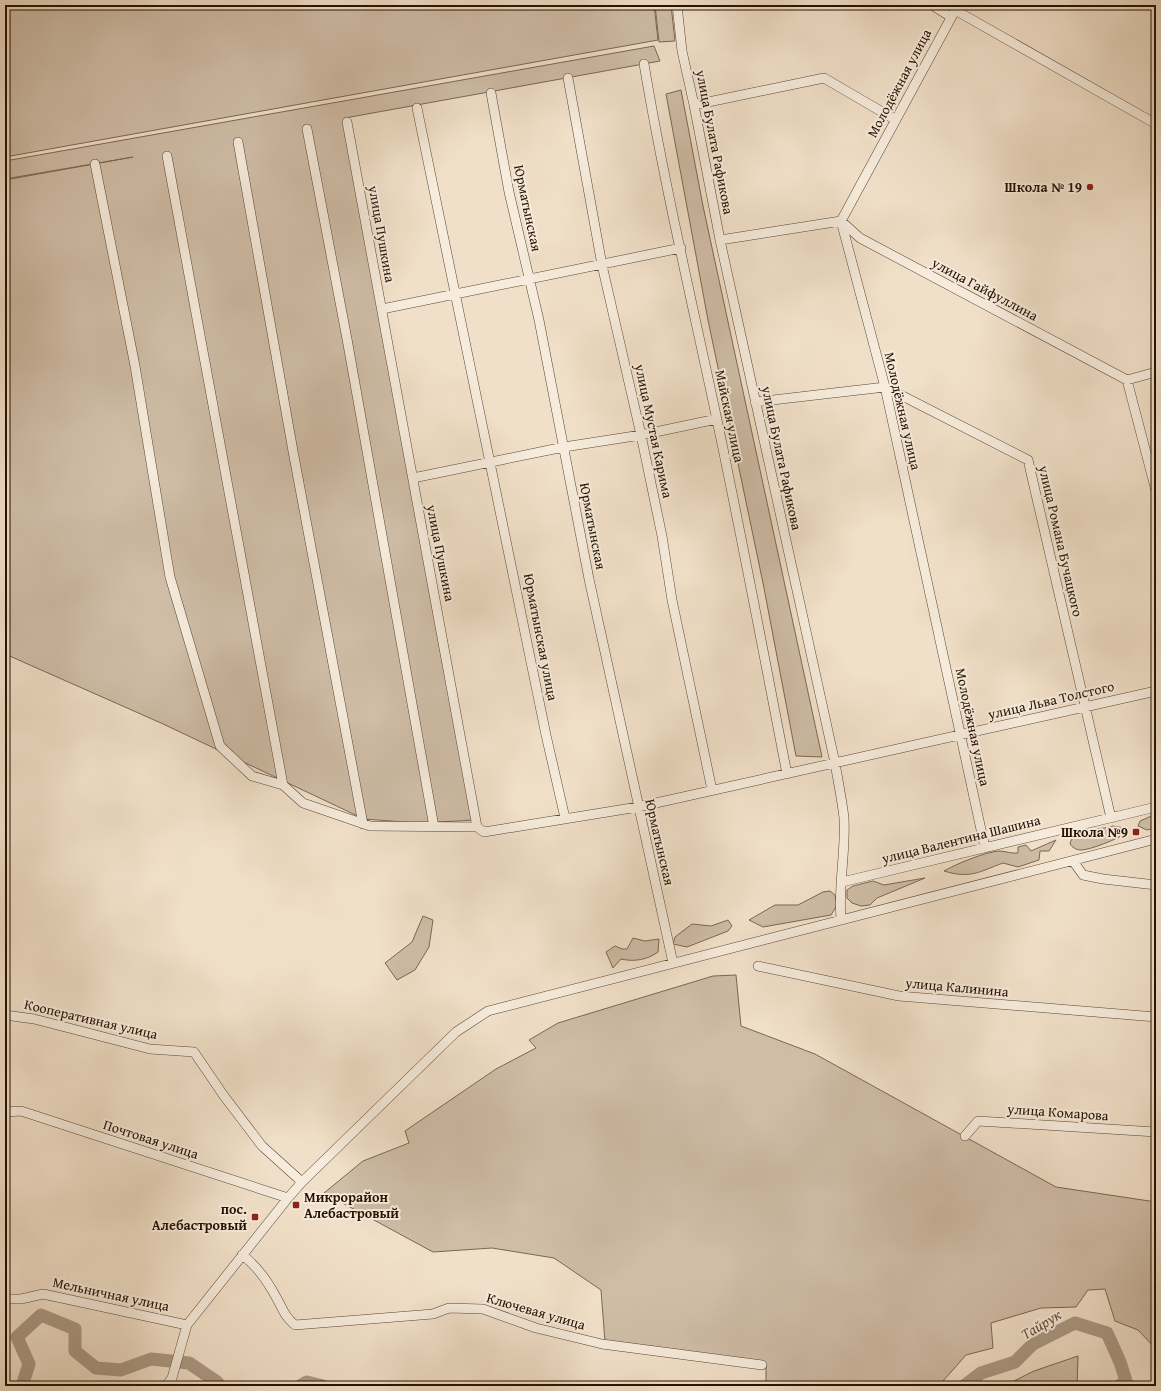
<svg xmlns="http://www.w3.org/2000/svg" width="1161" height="1391" font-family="'Gentium Book Plus',serif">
<rect width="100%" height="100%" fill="#f1e0c9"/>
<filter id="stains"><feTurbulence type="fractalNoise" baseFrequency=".005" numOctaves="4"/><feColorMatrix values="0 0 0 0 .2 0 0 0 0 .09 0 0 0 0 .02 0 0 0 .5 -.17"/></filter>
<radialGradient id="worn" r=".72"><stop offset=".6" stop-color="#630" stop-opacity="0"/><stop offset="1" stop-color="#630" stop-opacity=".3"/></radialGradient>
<!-- green -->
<path fill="#cfbda7" stroke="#7b6754" d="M5,5H654L658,40L5,157Z
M655,5H671L675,41L659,42Z
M654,46L660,61L345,118L476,820L418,823L364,819L161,723L5,654V180L133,157L5,179V161Z
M681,90L703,206L822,757L796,756L763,583L708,320L666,94Z
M1156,814V828L1147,830L1138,826L1140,821Z
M1113,826L1124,828L1126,833C1118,839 1090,850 1081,850C1076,850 1072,847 1070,844C1074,826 1099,831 1113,826Z
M1056,840L1049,851H1040L1039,860L1018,867L1003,863C979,872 970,879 944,871C956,864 985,852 999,851C1006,851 1011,854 1018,853V847L1026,845L1031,851Z
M925,878L877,898L870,905L861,906L852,903L847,898V890L853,886L873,881L884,885Z
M830,891L835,895L837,905L831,915L763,927L749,920L775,905H798L823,892Z
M423,916L433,920L429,947L415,970L397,980L385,963L412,942Z
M728,920L732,926L728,931L687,947L673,944L675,937L692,924L711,926Z
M633,938L645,941L659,939L658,952C647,960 634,962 621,959L613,968L606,952L615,946L622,949H627Z
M736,975L741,1026L815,1054L1056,1187L1156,1202V1349L1138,1330L1115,1321L1105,1289L1088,1290L1076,1307L1041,1308L991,1323L993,1348L966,1355L943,1381L941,1386H780L766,1381V1365L605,1342L601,1290L554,1258L492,1248L433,1252L324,1193L363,1161L409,1143L405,1131L496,1069L536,1048L529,1040L558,1023L713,976Z
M1078,1356L1077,1386H1004L1034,1371Z"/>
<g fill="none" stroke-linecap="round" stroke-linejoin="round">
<!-- river -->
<path stroke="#ac9a85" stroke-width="13" d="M22,1386L29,1364L17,1337L41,1315L75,1329V1351L96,1368L121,1370L151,1359L189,1363L217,1382L220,1386
M300,1386L307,1382L323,1386
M964,1386L981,1373L1015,1362L1033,1344L1075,1323L1107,1333L1120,1362L1126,1381L1119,1386"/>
<!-- minor casing -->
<g stroke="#5a4532" stroke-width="10">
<path id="minor" d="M677,5L682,51L694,105L720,240L835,763C838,781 842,800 844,818C846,852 838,885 841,919
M932,5L951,17
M958,5L841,221L885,387L985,848
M955,10L1156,124
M644,64C664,183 692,302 717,420C742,538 764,656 787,774
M568,78L602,265L641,435L662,536L672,600L712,790
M491,93L509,192L539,320L589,579L673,963
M694,105L824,78L896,120
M417,108L546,735L565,818
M347,122L477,827L484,832L638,807L1156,691
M307,129L347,339L434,827
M238,142L293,451L363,824
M167,156L283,785L303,803L370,826L477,827
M95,164L135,366L170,577L220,746L252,776L283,785
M720,240L841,221L860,238L1127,380L1156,491
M382,309L681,248
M1127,380L1156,372
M755,402L885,387L1028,460L1111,818
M413,478L564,447L641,435L717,419
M1073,861L1083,875L1103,879L1156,885
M842,882L1156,807
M758,966L899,996L1156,1017
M5,1015L34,1019L150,1049L194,1052L224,1096L262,1146L302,1182
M5,1112L21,1111L288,1198
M965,1136L978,1121L1156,1132
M242,1255C256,1265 268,1282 276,1297C283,1309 284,1316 295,1325L433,1314L449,1308L483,1309L536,1328L602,1344L762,1365
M5,1299H21L43,1294L187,1325
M166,1386L172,1378L187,1325L288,1198L302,1182L456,1032L488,1011L1156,839"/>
</g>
<!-- minor -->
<use href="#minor" stroke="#f6ebdc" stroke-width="9"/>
</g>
<!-- markers -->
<g fill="#8f2418" stroke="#f6ebdc" stroke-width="1.5">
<circle cx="1090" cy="187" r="4"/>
<rect x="1132" y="828" width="8" height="8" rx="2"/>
<rect x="292" y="1201" width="8" height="8" rx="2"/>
<rect x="251" y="1213" width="8" height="8" rx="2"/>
</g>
<g text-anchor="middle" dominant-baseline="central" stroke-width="4" stroke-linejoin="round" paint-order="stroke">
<!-- street labels -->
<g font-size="14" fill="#271100" stroke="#f6ebdc">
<text transform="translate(899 83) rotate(-62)">Молодёжная улица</text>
<text transform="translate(715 142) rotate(79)">улица Булата Рафикова</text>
<text transform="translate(528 208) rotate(78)">Юрматынская</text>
<text transform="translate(382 234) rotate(80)">улица Пушкина</text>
<text transform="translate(985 289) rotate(28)">улица Гайфуллина</text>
<text transform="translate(903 411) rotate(77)">Молодёжная улица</text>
<text transform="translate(730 416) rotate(78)">Майская улица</text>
<text transform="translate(654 431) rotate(78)">улица Мустая Карима</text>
<text transform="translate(782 458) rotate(78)">улица Булата Рафикова</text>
<text transform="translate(593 526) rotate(79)">Юрматынская</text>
<text transform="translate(1061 541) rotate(77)">улица Романа Бучацкого</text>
<text transform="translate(441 553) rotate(79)">улица Пушкина</text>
<text transform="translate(541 637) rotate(79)">Юрматынская улица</text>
<text transform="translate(1051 700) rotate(-13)">улица Льва Толстого</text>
<text transform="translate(973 727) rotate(78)">Молодёжная улица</text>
<text transform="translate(961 839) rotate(-14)">улица Валентина Шашина</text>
<text transform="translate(660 842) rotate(77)">Юрматынская</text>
<text transform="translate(957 987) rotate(5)">улица Калинина</text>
<text transform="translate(91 1019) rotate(13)">Кооперативная улица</text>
<text transform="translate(1058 1112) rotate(4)">улица Комарова</text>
<text transform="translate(151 1139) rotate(18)">Почтовая улица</text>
<text transform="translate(111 1294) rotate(12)">Мельничная улица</text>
<text transform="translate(536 1311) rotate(16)">Ключевая улица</text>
</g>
<!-- poi labels -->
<g font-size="14" font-weight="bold" fill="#271100" stroke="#f6ebdc" text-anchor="end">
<text x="1082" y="187">Школа № 19</text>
<text x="1128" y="832">Школа №9</text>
<text x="304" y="1197" text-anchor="start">Микрорайон<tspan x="304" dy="16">Алебастровый</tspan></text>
<text x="247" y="1209">пос.<tspan x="247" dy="16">Алебастровый</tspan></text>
</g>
<!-- water labels -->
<g font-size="15" font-style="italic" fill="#634f3c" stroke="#f6ebdc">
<text transform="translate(1041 1324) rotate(-31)">Тайрук</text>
</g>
</g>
<!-- margin -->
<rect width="1161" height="1391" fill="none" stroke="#f1e0c9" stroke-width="20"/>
<rect x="6" y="6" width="1149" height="1379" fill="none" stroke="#271100" stroke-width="2"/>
<rect x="10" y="10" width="1141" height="1371" fill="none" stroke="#271100"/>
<rect width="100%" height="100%" filter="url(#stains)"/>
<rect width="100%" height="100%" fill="url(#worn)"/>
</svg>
